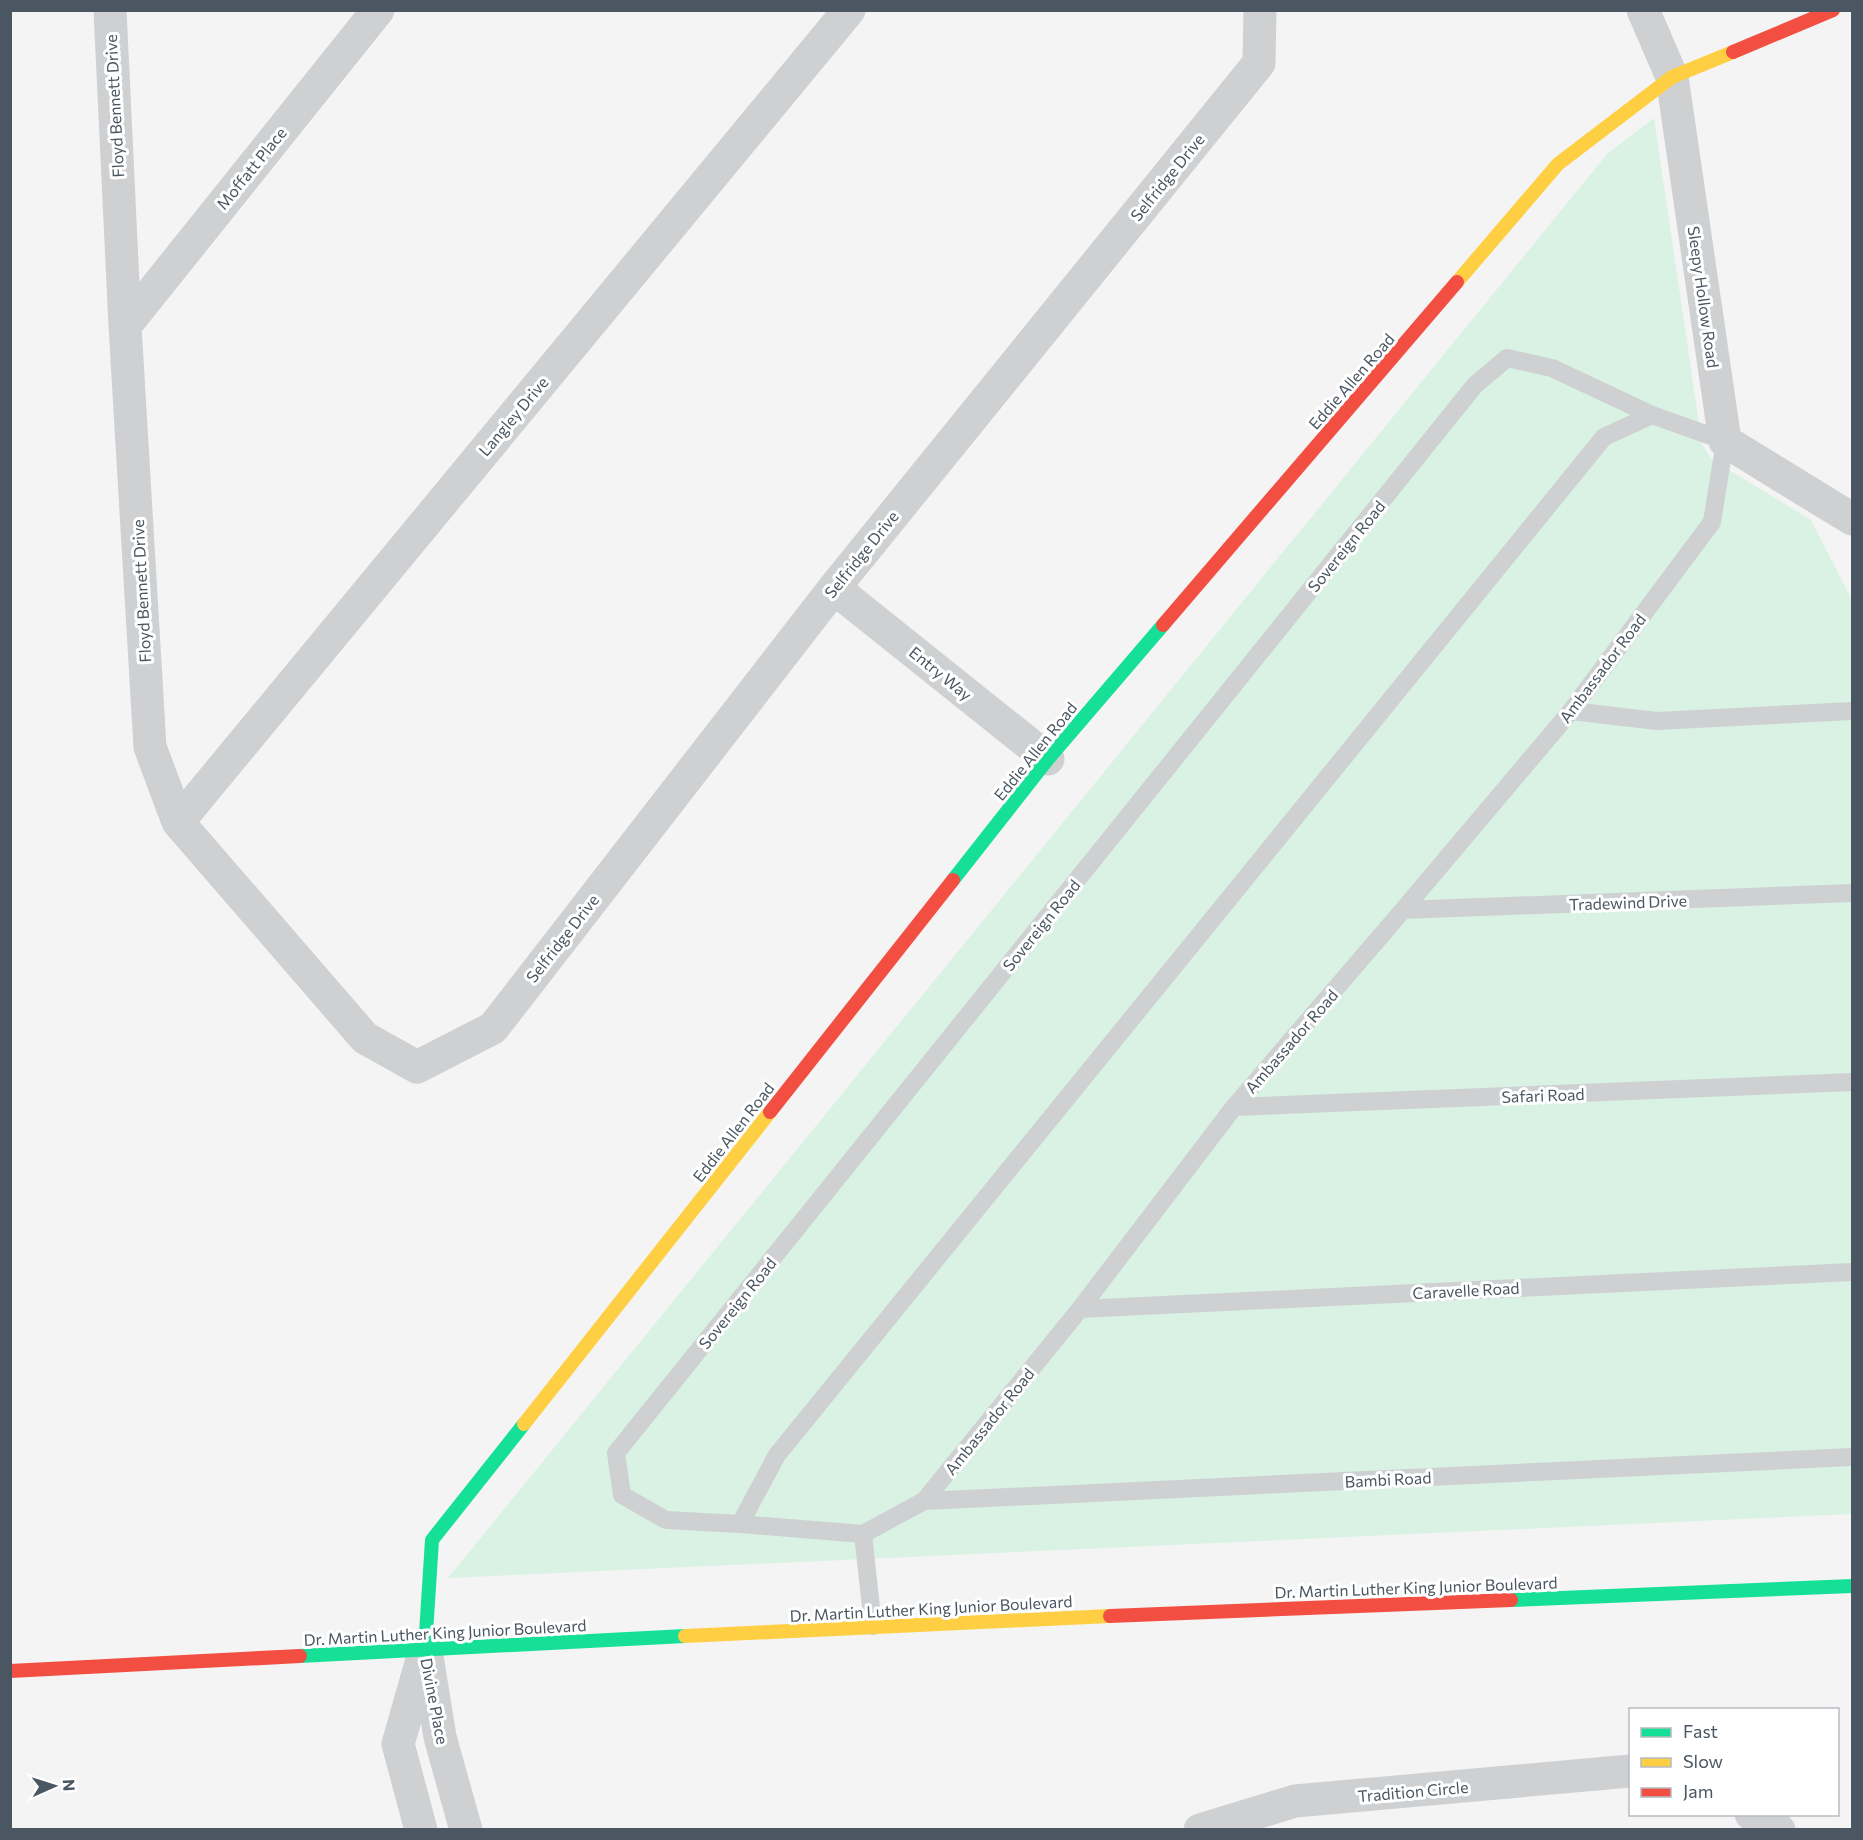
<svg xmlns="http://www.w3.org/2000/svg" width="1863" height="1840" font-family="Commissioner,sans-serif">
<rect width="100%" height="100%" fill="#f4f4f4"/>
<!-- green -->
<path fill="#d9f2e3" d="M1654,118L1702,444L1711,459L1811,520L1852,600V1514L448,1578L1607,154Z"/>
<g fill="none" stroke-linecap="round" stroke-linejoin="round">
<!-- lane -->
<path stroke="#ced0d2" stroke-width="18" d="M1571,711L1657,721L1852,711
M1403,910L1852,893
M1234,1107L1852,1082
M1080,1309L1852,1272
M924,1501L1852,1457
M740,1524L777,1455L1604,437L1652,415
M863,1534L740,1524L666,1520L622,1495L616,1453L1475,385L1507,358L1552,368L1652,415L1725,441L1712,522L1571,711L1403,910L1234,1107L1080,1309L924,1501L863,1534L873,1626"/>
<!-- street -->
<path stroke="#ced0d2" stroke-width="33" d="M110,10L125,326L150,747L178,822L365,1038L417,1067L493,1028L834,588L1259,63L1260,10
M1643,10L1672,77L1725,441L1852,519
M125,326L378,10
M834,588L1048,759
M178,822L849,10
M427,1656L440,1737L466,1830
M1751,1814L1779,1830
M421,1830L398,1744L425,1649
M1200,1830L1295,1801L1630,1771"/>
<!-- fast -->
<path stroke="#16e098" stroke-width="14" d="M953,880L1048,759L1163,625
M1511,1600L1852,1586
M425,1649L432,1540L524,1424
M300,1656L685,1636"/>
<!-- slow -->
<path stroke="#ffcf43" stroke-width="14" d="M1457,282L1558,164L1672,77L1733,52
M524,1424L770,1112
M685,1636L1110,1616"/>
<!-- jam -->
<path stroke="#f24e42" stroke-width="14" d="M1733,52L1833,10
M1163,625L1457,282
M770,1112L953,880
M1110,1616L1511,1600
M10,1671L300,1656"/>
</g>
<g text-anchor="middle" dominant-baseline="central" stroke-width="6" stroke-linejoin="round" paint-order="stroke">
<!-- street labels -->
<g font-size="16" fill="#4a5661" stroke="#fff">
<text transform="translate(114 106) rotate(-93)">Floyd Bennett Drive</text>
<text transform="translate(251 168) rotate(-51)">Moffatt Place</text>
<text transform="translate(1167 177) rotate(-51)">Selfridge Drive</text>
<text transform="translate(1704 297) rotate(82)">Sleepy Hollow Road</text>
<text transform="translate(1351 381) rotate(-49)">Eddie Allen Road</text>
<text transform="translate(513 416) rotate(-50)">Langley Drive</text>
<text transform="translate(1346 546) rotate(-51)">Sovereign Road</text>
<text transform="translate(861 554) rotate(-51)">Selfridge Drive</text>
<text transform="translate(141 591) rotate(-93)">Floyd Bennett Drive</text>
<text transform="translate(1602 668) rotate(-53)">Ambassador Road</text>
<text transform="translate(941 673) rotate(39)">Entry Way</text>
<text transform="translate(1035 751) rotate(-51)">Eddie Allen Road</text>
<text transform="translate(1628 902) rotate(-2)">Tradewind Drive</text>
<text transform="translate(1041 925) rotate(-51)">Sovereign Road</text>
<text transform="translate(562 938) rotate(-52)">Selfridge Drive</text>
<text transform="translate(1291 1041) rotate(-49)">Ambassador Road</text>
<text transform="translate(1543 1095) rotate(-2)">Safari Road</text>
<text transform="translate(733 1132) rotate(-52)">Eddie Allen Road</text>
<text transform="translate(1466 1290) rotate(-3)">Caravelle Road</text>
<text transform="translate(737 1303) rotate(-51)">Sovereign Road</text>
<text transform="translate(989 1421) rotate(-51)">Ambassador Road</text>
<text transform="translate(1388 1479) rotate(-3)">Bambi Road</text>
<text transform="translate(1416 1587) rotate(-2)">Dr. Martin Luther King Junior Boulevard</text>
<text transform="translate(931 1608) rotate(-3)">Dr. Martin Luther King Junior Boulevard</text>
<text transform="translate(445 1632) rotate(-3)">Dr. Martin Luther King Junior Boulevard</text>
<text transform="translate(435 1701) rotate(79)">Divine Place</text>
<text transform="translate(1413 1791) rotate(-5)">Tradition Circle</text>
</g>
</g>
<!-- border -->
<rect width="1863" height="1840" fill="none" stroke="#4a5661" stroke-width="24"/>
<!-- legend -->
<rect x="1629" y="1708" width="210" height="108" fill="#ffffff" stroke="#b7bbc0" stroke-width="1.5"/>
<rect x="1641" y="1728" width="30" height="9" fill="#16e098" stroke="#b7bbc0" stroke-width="1.5"/>
<text x="1683" y="1738" font-size="18" fill="#4a5661">Fast</text>
<rect x="1641" y="1758" width="30" height="9" fill="#ffcf43" stroke="#b7bbc0" stroke-width="1.5"/>
<text x="1683" y="1768" font-size="18" fill="#4a5661">Slow</text>
<rect x="1641" y="1788" width="30" height="9" fill="#f24e42" stroke="#b7bbc0" stroke-width="1.5"/>
<text x="1683" y="1798" font-size="18" fill="#4a5661">Jam</text>
<!-- north arrow -->
<g transform="translate(54 1786) rotate(87)" stroke="#ffffff" stroke-width="4.5" paint-order="stroke">
<path d="M0-4.5L10 22L0 15L-10 22Z" fill="#4a5661"/>
<text y="-9" font-size="16" font-weight="bold" text-anchor="middle" fill="#4a5661">N</text>
</g>
</svg>
